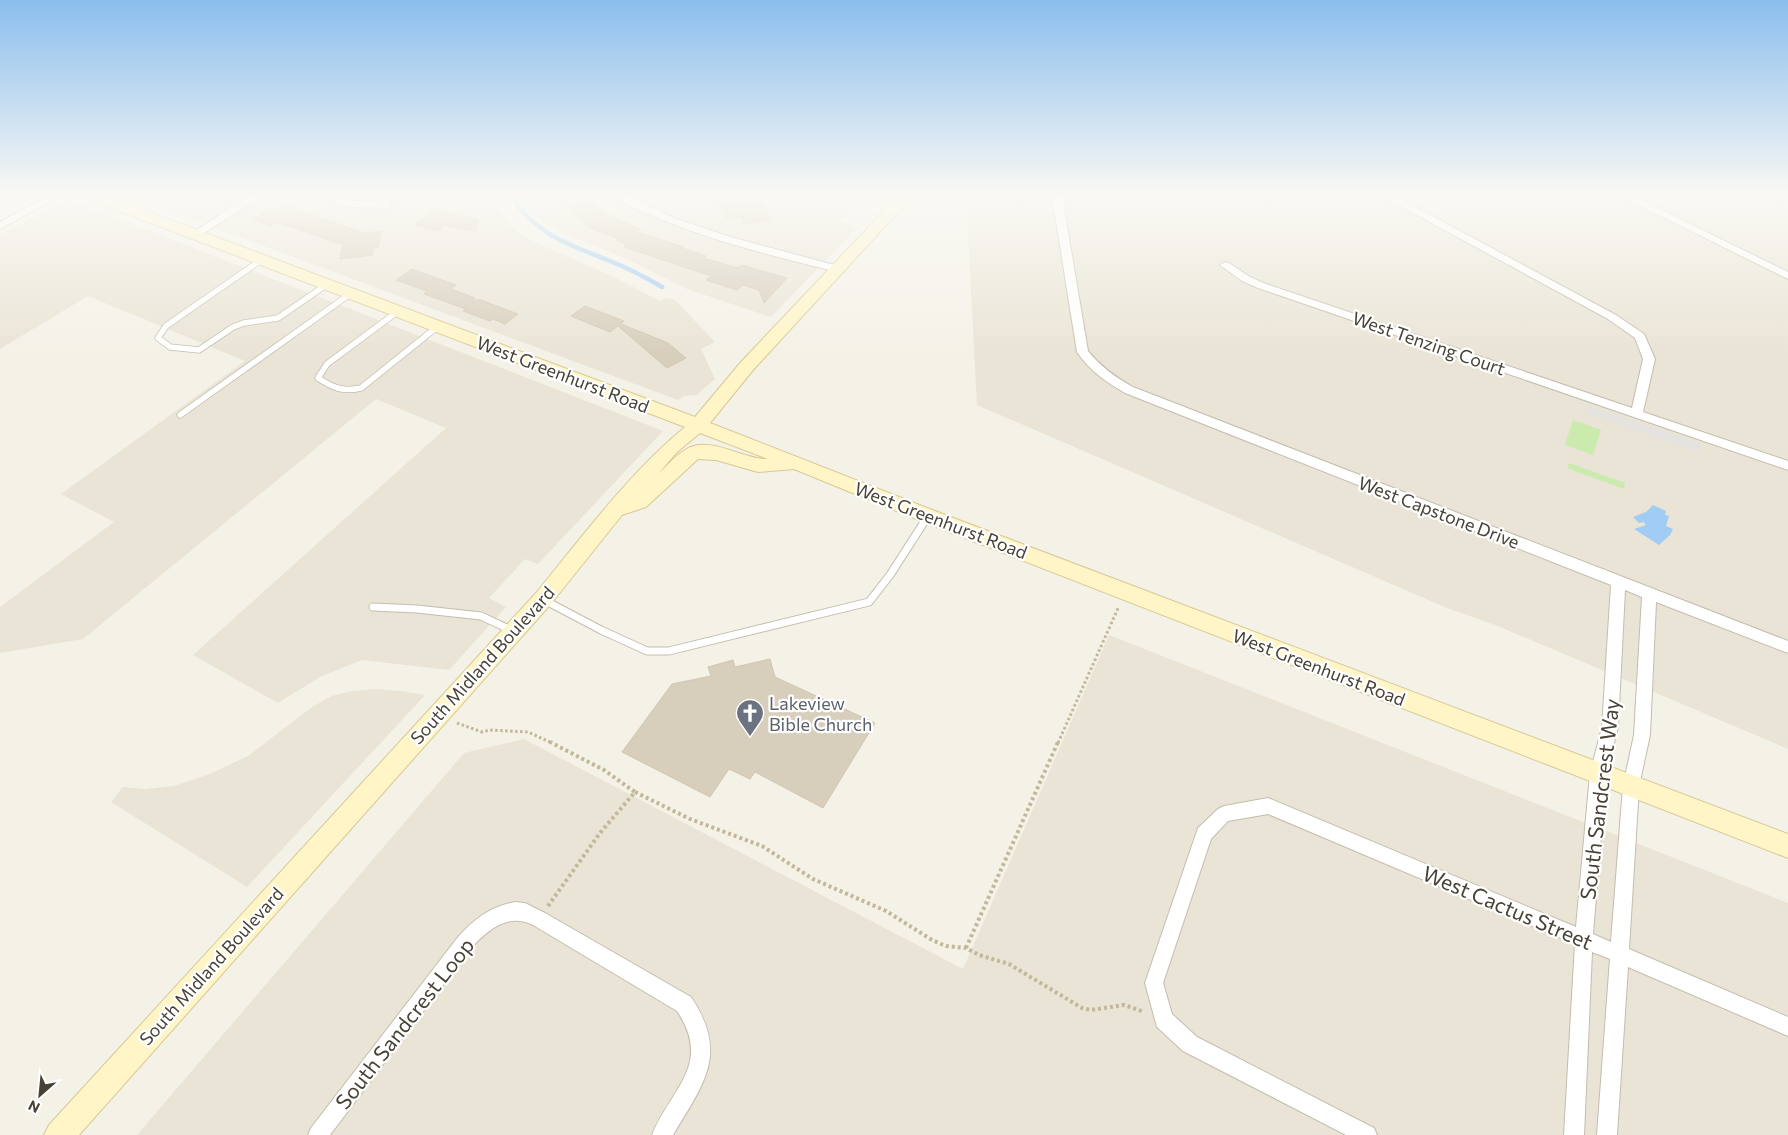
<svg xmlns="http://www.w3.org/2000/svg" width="1788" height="1135" font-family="Commissioner,sans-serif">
<rect width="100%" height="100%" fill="#f4f1e7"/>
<!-- residential -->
<path fill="#e9e4d5" d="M170,196H494L500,213L510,225L528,239L610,275L660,301L665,298L675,300L715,342L701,349L715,379L696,395L684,396L678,400L154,205Z
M522,196H864L840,221L858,227L771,317L687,289L629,260L561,232L542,221L530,212Z
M966,196H1779L1788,200V749L1498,626L1447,608L977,405Z
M68,199L663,431L538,564L525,559L489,598L506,607L449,670L362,660L320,677L278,703L193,655L446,428L376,399L83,639L0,653V607L114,522L61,494L245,361L88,296L0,349V234Z
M1109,635L1788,903V1135H137L464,753L524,739L963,969Z
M376,689L401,691L425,695L247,887L111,802L123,787L145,789L174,786L210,774L248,756L312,707L332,696L352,691Z"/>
<!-- green -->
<path fill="#cbeaae" d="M1573,420L1601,430L1593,455L1565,445Z
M1569,463L1625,483L1624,489L1567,468Z"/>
<!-- parking -->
<path fill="#e5e3df" d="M1587,405L1700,443L1698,452L1585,413Z"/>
<!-- water -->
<path fill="#a1cdf4" d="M1653,505L1666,511L1665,515L1669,516L1666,526L1673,529L1670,535L1659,545L1634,529L1646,525L1644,522L1639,523L1633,517L1646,512Z"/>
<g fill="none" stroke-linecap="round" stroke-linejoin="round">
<!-- stream -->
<path stroke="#a1cdf4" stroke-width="4.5" d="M511,196C536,235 568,244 610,261C628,268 645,277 662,287"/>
</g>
<!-- building -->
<path fill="#d7cebc" stroke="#d2c6af" d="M718,196H761L769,220L744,224L742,217L726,219Z
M584,198L587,202L591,200L605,214L641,229L637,232L684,247L682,248L706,256L704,258L738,268L741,265L787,278L764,303L759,290L743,285L737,290L706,280L711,276L624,247L627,244L617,241L619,239L590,228L567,205Z
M285,206L364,233L381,231L378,247L373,248L372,255L340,259L343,245L277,222L271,226L253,219L272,208L278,210Z
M434,209L478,220L475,231L444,225L438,231L415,225Z
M412,269L456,285L451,289L475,298L472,304L478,299L518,314L505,324L493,319L490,321L463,311L466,309L424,294L427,291L396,280Z
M585,306L624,321L621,324L668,343L686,358L667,368L618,326L610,332L571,316Z
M770,659L775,677L875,723L823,808L755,772L750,779L729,769L710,797L622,752L672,684L711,676L708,667L733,660L735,667Z"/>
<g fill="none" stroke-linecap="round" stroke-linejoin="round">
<!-- lane-far1 casing -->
<g stroke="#c3bdac" stroke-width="7">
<path id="lane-far1" d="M261,260L166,326L158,338L170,347L199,350L233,327L244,323L278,318L326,285
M397,312L327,364L318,378C333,388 343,392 361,388L437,327
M180,415L350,294"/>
</g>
<!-- lane casing -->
<g stroke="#c3bdac" stroke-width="9">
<path id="lane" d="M544,600L601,630L647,651H669L869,602L890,575L928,516
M373,607L417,609L481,616L511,630"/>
</g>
<!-- street casing -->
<g stroke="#c3bdac" stroke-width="2">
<path id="street" d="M48,196H61L0,229V222Z
M249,196H261L198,237H190L189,235Z
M322,196H338L352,201L388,202L393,205L388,208L351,207Z
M615,196H628L674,218L730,237L842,267L843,269L838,272C776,257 712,241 653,216C641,211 625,205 615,196Z
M1054,196H1064L1063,202L1088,351C1101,367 1115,377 1133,387L1788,641V653L1656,602L1650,735L1639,786L1629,949L1788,1017V1036L1628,967L1617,1135H1597L1610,959L1592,952L1584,1135H1564L1575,944L1268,814L1228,821L1211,839L1163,983L1172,1014L1197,1037L1374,1128L1377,1135H1346L1183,1051L1157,1027L1145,983L1198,828L1218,809L1224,806L1268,798L1576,927L1590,774L1602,727L1611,585L1125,393C1106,382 1090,371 1077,352L1053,202ZM1625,590L1642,597L1634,735L1623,786L1611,942L1593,934L1606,774L1618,727Z
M1382,196H1395L1616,315L1644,334L1655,359L1643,412L1788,461V470L1258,288L1242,281L1220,265L1225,262L1229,263L1250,277L1266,284L1632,408L1643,359L1635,338L1608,319Z
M1620,196H1633L1788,272V279Z
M515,902L525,903L545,913L691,997C729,1054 704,1083 673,1135H652C671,1088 713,1065 677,1011L533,925C507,912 487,931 470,949L330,1135H308L311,1128L458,937C474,919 491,906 515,902Z"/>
</g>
<!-- secondary casing -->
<g stroke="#d6c995" stroke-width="2">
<path id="secondary" d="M86,196H107L695,417L741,362L898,196H913L753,370L710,423L935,511L1788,834V858L921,521L794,469L758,472L716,460L698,459L646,507L622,515L550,605L79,1135H44L49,1125L536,593C583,536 628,474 685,427L88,199ZM700,433L768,459C743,460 709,434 685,450C675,456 667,466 658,474L677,452Z"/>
</g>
<!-- path-far1 -->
<path stroke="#c3b79a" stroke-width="3" stroke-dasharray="2.5 2.5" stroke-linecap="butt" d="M457,723L482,732L490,730L528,732L552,743
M1058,743L1119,606"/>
<!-- path -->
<path stroke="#c3b79a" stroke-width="4" stroke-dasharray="3 3" stroke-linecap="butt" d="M635,792L690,819L762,846L813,879L886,911L932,940L946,946L966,948L979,955L1009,964L1082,1008L1091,1010L1124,1005L1144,1012
M548,906L600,833L635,792L604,770L550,742
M966,948L1058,742"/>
<!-- lane-far1 -->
<use href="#lane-far1" stroke="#fff" stroke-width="5.5"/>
<!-- lane -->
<use href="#lane" stroke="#fff" stroke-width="7"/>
<!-- street -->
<use href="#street" fill="#fff" fill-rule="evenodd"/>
<!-- secondary -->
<use href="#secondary" fill="#fff5c7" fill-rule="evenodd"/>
</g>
<!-- sky -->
<linearGradient id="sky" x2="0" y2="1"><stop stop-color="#8bbeed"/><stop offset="0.55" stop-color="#faf9f4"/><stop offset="1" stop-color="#faf9f4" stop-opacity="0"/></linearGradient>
<rect width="1788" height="355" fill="url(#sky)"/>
<!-- icons -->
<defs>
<g id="church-pin" transform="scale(1.4375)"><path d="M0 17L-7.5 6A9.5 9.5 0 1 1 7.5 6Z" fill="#6b7280" stroke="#fff"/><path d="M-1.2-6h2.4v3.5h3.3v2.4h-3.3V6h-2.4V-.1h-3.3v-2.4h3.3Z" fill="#fff"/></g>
</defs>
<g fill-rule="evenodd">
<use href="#church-pin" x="750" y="713"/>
</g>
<g text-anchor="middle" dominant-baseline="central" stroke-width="4.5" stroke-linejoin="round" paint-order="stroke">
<!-- street labels -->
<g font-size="18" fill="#484236" stroke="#fff">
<text transform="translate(1429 343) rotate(19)">West Tenzing Court</text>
<text transform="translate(563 374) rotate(21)">West Greenhurst Road</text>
<text transform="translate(1439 512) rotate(21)">West Capstone Drive</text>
<text transform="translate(941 520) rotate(21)">West Greenhurst Road</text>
<text transform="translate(482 665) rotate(-48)">South Midland Boulevard</text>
<text transform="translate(1319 667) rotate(21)">West Greenhurst Road</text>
<text transform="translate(211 966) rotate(-48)">South Midland Boulevard</text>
</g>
<!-- worship labels -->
<g font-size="18" fill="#5b616d" stroke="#fff" text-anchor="start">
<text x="769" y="703">Lakeview<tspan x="769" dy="21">Bible Church</tspan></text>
</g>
<!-- near-street labels -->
<g font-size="21" fill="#484236" stroke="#fff">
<text transform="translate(1599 799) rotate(-83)">South Sandcrest Way</text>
<text transform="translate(1508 907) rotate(23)">West Cactus Street</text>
<text transform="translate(404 1023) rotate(-52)">South Sandcrest Loop</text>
</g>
</g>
<!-- north arrow -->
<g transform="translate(40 1095) rotate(207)" stroke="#ffffff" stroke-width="4" paint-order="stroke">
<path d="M0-4L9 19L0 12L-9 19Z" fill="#484236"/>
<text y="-8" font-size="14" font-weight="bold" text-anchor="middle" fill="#484236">N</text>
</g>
</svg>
